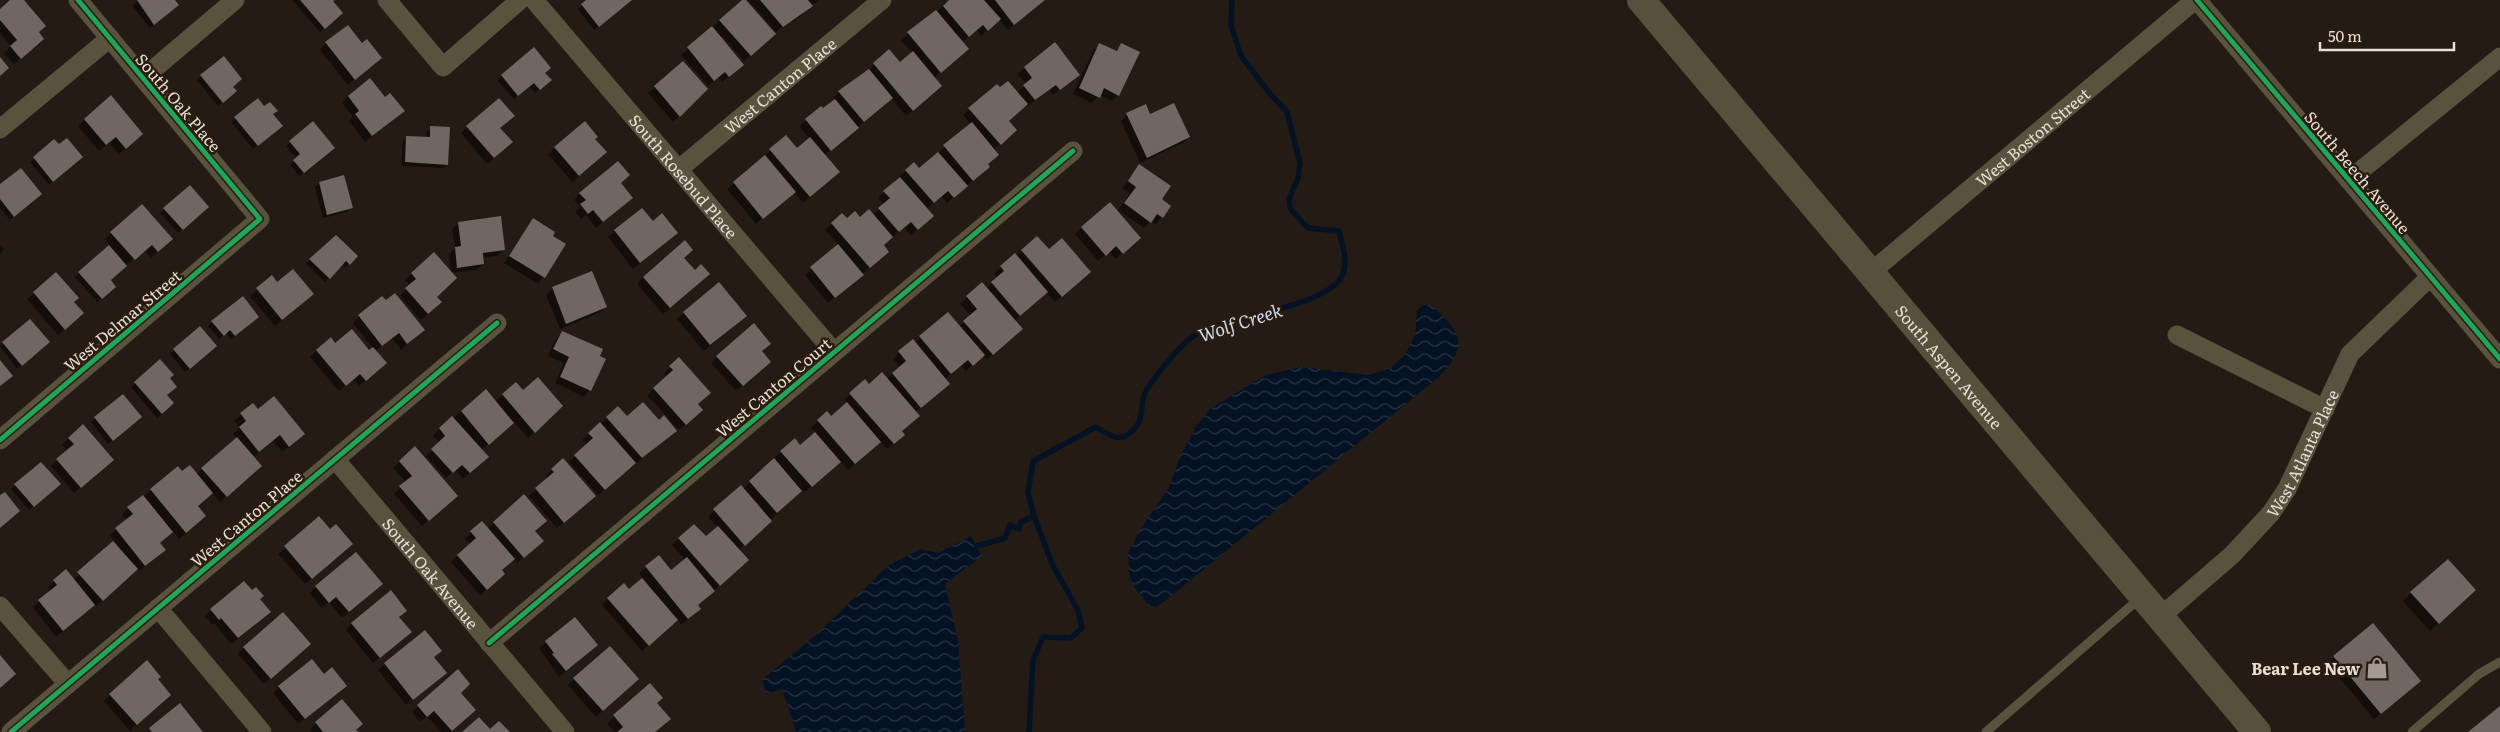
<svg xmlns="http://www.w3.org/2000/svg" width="2500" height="732" font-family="Literata,serif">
<defs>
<pattern id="water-waves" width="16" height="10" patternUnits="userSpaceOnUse" patternTransform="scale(1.25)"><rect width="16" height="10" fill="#051224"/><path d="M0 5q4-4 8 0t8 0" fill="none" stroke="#293443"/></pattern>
</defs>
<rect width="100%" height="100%" fill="#241c14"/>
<!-- water -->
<path fill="url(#water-waves)" d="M1423,305H1431C1461,332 1470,345 1440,376L1165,601L1156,607L1149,606L1135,588L1129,574L1128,553L1140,530L1169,487L1181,455L1195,428L1211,408L1266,375L1302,367L1368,375L1389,369L1405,355L1415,335L1417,310Z
M971,536L982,556L945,584L958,640L965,732H796L782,689L766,694L762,680L819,632L889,565L921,549L938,553Z"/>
<!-- shadow -->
<path fill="#0007" d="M12,0H22L38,33L36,45L14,64L4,53L11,46L0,33V10Z
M139,0H174L173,9L150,28L132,6Z
M292,0H333L337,16L320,32Z
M588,0H631L594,30L578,9Z
M748,0H819L793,22L791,20L776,32Z
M951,0H1043L1008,30L999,20L981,36L976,30L962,42L961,55L934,78V93L906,116L891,98L824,156L832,178L803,203L794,192L756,224L727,189L786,137L797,150L810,139L799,126L821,108L823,110L835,101L833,98L839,92L868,71L874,64H900L913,53L901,40Z
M720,20L768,41L744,61L722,36L720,38L736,71L722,82L718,77L708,86L681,55Z
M326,43L374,64L348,85L320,50Z
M1100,45L1114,52L1121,45L1118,95L1112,101L1099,95L1092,103L1073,94L1093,51Z
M533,48L544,73L546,84L535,93L529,86L514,99L497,80Z
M683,63L706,89L673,122L648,93Z
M1025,68L1078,75L1053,95L1049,90L1028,106L1027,104L1008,121L1009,137L993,150L986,165L988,167L947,203L941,196L926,209V222L911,235L904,227L892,237L882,245L881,258L828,303L805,275L839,245L825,230L832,224L873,215L884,205L878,198L905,171L914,163L919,170L971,124L963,115L969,109L1000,89L1017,93L1026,84L1018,74Z
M201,76L232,87L231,95L218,106L197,80Z
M348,96L397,117L365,142L349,121L353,117L342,103Z
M258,100L272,115L277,130L253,149L231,122Z
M1127,115H1150L1189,137L1183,143L1140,163L1121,121Z
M85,120L135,140L119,154L109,143L99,151L78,126Z
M585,122L594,139L599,159L572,182L548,154Z
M467,127L499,129L505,148L487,164L461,133Z
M431,128L447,164L443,168L401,166L403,141L407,137L426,138L427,132Z
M290,142L329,152L299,176L290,165L297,159L286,146Z
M58,146L77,161L49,185L30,162Z
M1140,166L1160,199L1170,206L1156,224L1151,220L1144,228L1118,210L1130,193L1122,188Z
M319,183L352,208L347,212L323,218L315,187Z
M619,184L631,198L596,228L586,215L581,219L575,212L580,207L574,200L580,193Z
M0,186L36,198L10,220L0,208Z
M1110,203L1133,244L1116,259L1109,252L1098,261L1075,234Z
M164,209L204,211L178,233L160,213Z
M642,209L652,222L676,233L633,269L608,237Z
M533,220L551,237L564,245L538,284L504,263Z
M459,223L504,250L497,256L482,258L483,264L476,270L451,273L449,254L455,248L452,229Z
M111,233L165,245L151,258L145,251L127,264L109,281L110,291L97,302L75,277L110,245L105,239Z
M0,245L4,249L0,254Z
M320,249L356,256L345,268L342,264L325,282L306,264Z
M1049,250L1083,278L1055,302L1046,292L1014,321L1015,336L986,360L983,356L966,371L961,365L945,379L942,390L915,412L897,441L887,449L880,441L848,470L840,461L805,492L802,490L738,550L741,567L696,606L693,615L681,625L677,619L642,651L602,605L608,599L645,584L647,583L639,573L658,556L671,572L685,560L672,545L694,525L706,538L718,528L708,517L714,510L743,489L781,452L800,446L816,433L811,427L818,421L831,418L848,404L844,400L850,394L887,379L900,367L893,359L899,352L913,341L914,343L948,314L959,327L971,316L960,304L981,284L986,289L998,277L994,273L1001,267L1022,251Z
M434,254V309L421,320L400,296L410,286L405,280Z
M683,258L702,280L663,314L637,284L643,277Z
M56,274L72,302L76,320L58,335L27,299Z
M272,277L277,284L306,300L275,326L250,296Z
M553,288L605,307L599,313L560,329L546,295Z
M684,313L739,322L704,351L677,319Z
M359,316L423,330L401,350L392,338L375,351L379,370L359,386L353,379L339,391L310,357L317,350L335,345L369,352L373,348L353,323Z
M30,321L44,346L17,369L0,346Z
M254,321L231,339L226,333L219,339L208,326L212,322Z
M563,332L590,390L584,397L555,383L564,363L548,356L556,339Z
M770,344L761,352L763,368L736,391L711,363L717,356Z
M174,350H212L185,372L170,354Z
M679,359L697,405L695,416L679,430L647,395L667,377L664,373Z
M160,361L168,379L166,395L169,407L157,418L131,387Z
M516,383L523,392L561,406L528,438L514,422L481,450V463L463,479L455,470L446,478L426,456L440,443L433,435L486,391L495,402Z
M123,395L136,421L108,444L91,422Z
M252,405L297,440L282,452L273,440L253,457L254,472L220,502L212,493L196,507L198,522L179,539L173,531L159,544L164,550L158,556L139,571L137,569L96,606L94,604L56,637L33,607L51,592L48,587L54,581L73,579L119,547L110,535L127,520L122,514L178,468L182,473L197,474L237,439L233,434L240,427L234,421Z
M607,418L659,422L675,431L598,495L569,462L587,445L582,440Z
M83,426L106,466L74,493L51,466L68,451L62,445Z
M415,448L450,502L422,526L394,494L406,482L393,468Z
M563,460L588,503L557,528L529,496L548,479L545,476Z
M15,485L55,488L29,510L11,489Z
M319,518L345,550L305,584L278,554Z
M494,522L534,532L536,547L517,563L514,559L501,571L497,580L480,595L451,562L471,545L465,539L471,532L482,523L487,529Z
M356,554L375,590L342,618L329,602L322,608L309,593Z
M2411,593L2466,599L2430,631L2403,601Z
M259,599L263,618L231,644L214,623L212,625L205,616L211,610Z
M398,618L404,638L373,663L346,630L352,623Z
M575,619L590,651L559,677L539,648Z
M2372,625L2413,687L2374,719L2327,663Z
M425,631L439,679L406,705L378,670Z
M244,647L303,650L264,684L238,654Z
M324,675L339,692L298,724L273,693L279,687Z
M156,679L163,701L130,731L104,701L110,695Z
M574,679L631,686L596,717L568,685Z
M650,685L656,704L655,732H615L607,723Z
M459,693L468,717L451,732H441L427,716L420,722L412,712L418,706Z
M342,701L357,732H312L310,729Z"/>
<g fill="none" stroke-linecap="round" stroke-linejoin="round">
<!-- stream -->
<path stroke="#051224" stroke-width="5.5" d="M977,546L1005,538L1010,525L1019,529L1021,522L1034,516
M1029,732L1033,660L1043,637L1071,638L1082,628L1078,610L1053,566L1034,516L1028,493L1033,461L1096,427C1106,433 1118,443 1130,433C1147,419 1138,405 1147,389C1156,375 1182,343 1195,335C1227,315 1324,309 1342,276C1349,262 1342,245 1339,231L1308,228L1290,208L1289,199L1298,178L1300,163L1287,112L1271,95L1241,56L1231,25L1232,0"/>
</g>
<!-- building -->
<path fill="#706762" d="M10,0H24L46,26L39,32L44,39L21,59L10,46L17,40L0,20V9Z
M137,0H175L179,5L154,25Z
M300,0H335L333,1L343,13L325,29Z
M586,0H632L599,27L581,4Z
M742,0H746L776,34L751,56L719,20Z
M760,0H808L813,6L783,27Z
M949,0H984L1001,19L988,31L983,25L969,37L943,6Z
M995,0H1045L1014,25Z
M936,10L969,49L941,73L907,32Z
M348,25L362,43L367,39L382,58L355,80L325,42Z
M712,26L744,65L729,77L725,72L714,81L687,47Z
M1055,42L1080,75L1060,90L1056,85L1035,100L1023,85L1032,78L1024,67Z
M1099,43L1117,51L1121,43L1140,52L1119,96L1104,88L1100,98L1079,88Z
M534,47L551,68L545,73L552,80L540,90L534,83L518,96L501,75Z
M889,49L900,62L913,51L942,86L913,111L873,63Z
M224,56L242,79L233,87L237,91L223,103L200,75Z
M0,57L9,68L0,76Z
M683,61L708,89L680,117L654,86Z
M869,69L893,98L864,122L838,91Z
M370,78L385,97L390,93L405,111L372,136L355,114L359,111L348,96Z
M1008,81L1028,104L1009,121L1017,130L1001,145L968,108L997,84L1000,87Z
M111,95L143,134L126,149L116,137L106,145L84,119Z
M258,98L264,106L270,102L278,111L273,114L283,126L258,146L234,117Z
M499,98L515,116L500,128L513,142L494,158L466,126Z
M835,99L859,128L831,151L805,119L821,106L823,108Z
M1174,103L1190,137L1147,158L1126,113L1146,104L1150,114Z
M313,121L335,148L304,173L293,160L300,154L289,141Z
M585,121L598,137L595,139L607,152L579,176L554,147Z
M972,122L999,155L988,164L990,167L973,181L943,145Z
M430,126L450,127L448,165L405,162L406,136L430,137Z
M786,135L797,148L810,137L840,172L810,197L769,149Z
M67,138L83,157L53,182L33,157L54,139L59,144Z
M938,152L968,186L954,198L948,191L934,203L905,170L914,162L919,168Z
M765,155L796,192L763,219L733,182Z
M618,161L630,175L621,183L633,198L603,222L593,210L588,214L580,204L586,200L579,193Z
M1139,164L1171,186L1162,199L1171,206L1163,218L1157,214L1151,223L1124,203L1136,187L1128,181Z
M21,168L42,194L14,217L0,199V184Z
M344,175L353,208L327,215L319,182Z
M900,177L934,216L918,230L911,222L899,232L878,208L890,198L883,191Z
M190,185L209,207L183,230L163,208Z
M1110,202L1141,238L1123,254L1116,246L1106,256L1081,227Z
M142,204L173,239L158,252L152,245L135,260L110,232Z
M642,208L653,221L662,213L678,233L640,263L614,230Z
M869,209L893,237L884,245L889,252L870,268L831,223L842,213L847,218L855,211L860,217Z
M501,216L505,250L483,253L484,264L457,268L455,247L461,246L458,222Z
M533,218L555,232L553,236L566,244L545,278L509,256Z
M336,235L358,256L350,265L346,261L330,279L309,259Z
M1037,236L1049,249L1062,238L1091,272L1062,297L1021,250Z
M685,240L693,250L684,258L695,270L701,264L710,274L670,308L643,277Z
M838,244L864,275L835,298L810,267Z
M109,245L127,266L111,280L116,287L102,299L78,272Z
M434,252L457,278L437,297L442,302L428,314L405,288L416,279L411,273Z
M1015,253L1048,292L1020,316L991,282L1004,271L1000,266Z
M293,269L314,294L282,320L256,288L272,275L277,282Z
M592,271L607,307L566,324L552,287Z
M56,272L79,298L74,302L84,313L65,330L33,292Z
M719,282L747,316L710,345L683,312Z
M982,282L1023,329L993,355L963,321L977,309L966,296Z
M395,293L425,330L407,344L399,333L382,346L358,315L382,296L386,300Z
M243,296L259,317L235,336L230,330L224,336L211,321Z
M948,312L985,355L973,366L968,360L951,374L919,336Z
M30,319L50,342L22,366L2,342Z
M754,323L771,344L762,351L771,362L743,386L716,356Z
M200,326L217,346L190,369L173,349Z
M352,329L369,350L373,347L387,363L366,381L360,374L346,386L316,350L331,337L335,343Z
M562,331L603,349L600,356L606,359L591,391L560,377L569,357L553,349Z
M913,339L950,384L921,408L892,373L906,361L898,351Z
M679,357L711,393L698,404L703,410L686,425L653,388L673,370L669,366Z
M160,359L174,375L170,378L177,387L167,395L174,403L162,414L134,382Z
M0,360L13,376L0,386Z
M882,372L920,416L902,431L905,435L894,444L849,393L865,379L869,384Z
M538,377L563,406L535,433L502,394L516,382L523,390Z
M486,389L514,423L489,445L461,411Z
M123,394L142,417L113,441L94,417Z
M274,396L305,434L289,447L280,435L259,452L239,427L246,421L240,413L253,403L258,409Z
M643,402L659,420L664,415L677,431L642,458L606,417L618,406L627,416Z
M847,402L881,442L855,464L817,420L827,411L831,416Z
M452,416L489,457L470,473L462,465L453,473L431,449L445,436L439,428Z
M600,422L636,463L605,490L574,455L593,438L588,433Z
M83,424L114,460L81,488L56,459L74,444L68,438Z
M815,432L841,462L812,487L780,451L795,438L800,445Z
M237,437L262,466L227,497L201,468Z
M415,446L458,496L429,521L399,486L412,476L399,461Z
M563,458L596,496L564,523L535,488L554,472L551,469Z
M774,458L802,491L777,513L749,481Z
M41,462L61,484L34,507L14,484Z
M190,465L213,493L198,506L206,516L186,533L150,489L178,466L182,471Z
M741,485L772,521L745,546L713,509Z
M5,492L20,511L0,528V495Z
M524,494L547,521L535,531L544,541L524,558L493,522Z
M143,495L173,532L160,543L166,550L145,566L115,528L133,514L127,507Z
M319,516L330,529L336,524L353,544L312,579L284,546Z
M482,521L515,559L502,570L505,574L487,590L457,555L476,538L470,531Z
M694,524L706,536L718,526L749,560L720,586L678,538Z
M113,541L138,569L103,601L77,572Z
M356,552L383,584L349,612L336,597L329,603L315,586Z
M659,555L671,570L687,557L715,591L698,605L701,609L688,619L645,566Z
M2448,559L2476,590L2439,624L2410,592Z
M66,569L95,605L63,631L38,600L57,585L53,580Z
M642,578L678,620L649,646L607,598L624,583L629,589Z
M244,581L252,590L256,587L264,596L260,599L271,612L238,638L221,618L219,620L210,609Z
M391,590L407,611L399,617L412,632L380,658L351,623Z
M283,612L311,644L271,679L243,647Z
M575,617L598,645L566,671L552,654L554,653L545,641Z
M2373,623L2421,681L2381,714L2333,656Z
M425,630L442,651L434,657L447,673L413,700L384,663Z
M610,646L639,679L603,711L573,678Z
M0,655L16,674L0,688Z
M312,659L324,674L332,667L347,686L305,719L278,686Z
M147,660L161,677L158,679L171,695L137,725L109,694Z
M458,669L470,684L461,693L476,710L452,731L434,711L427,717L417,705Z
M650,683L663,698L657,703L671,719L655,732H617L623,727L613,715Z
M342,699L363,724L356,730L359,732H323L315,722Z
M180,703L203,732H152L149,728Z
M2500,706V732H2468Z
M479,717L490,729L499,721L510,732H462Z"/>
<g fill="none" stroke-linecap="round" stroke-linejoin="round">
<!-- lane -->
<path stroke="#58523f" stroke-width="9" d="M1986,732L2140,598
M2412,732L2479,674L2500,662"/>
<!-- street -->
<g stroke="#58523f" stroke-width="19">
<path d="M387,0L443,67L520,0"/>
<path id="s1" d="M534,0L834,352"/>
<path d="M2197,0L2500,359"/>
<path d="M143,78L235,0"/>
<path d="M0,129L110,38"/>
<path id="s2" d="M679,169L882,0"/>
<path d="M2349,180L2500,57"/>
<path id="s3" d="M1870,273L2195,0"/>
<path d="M2177,335L2325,409"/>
<path d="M0,440L260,219L78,0"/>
<path id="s4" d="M335,459L565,732"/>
<path d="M0,606L68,684"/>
<path d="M158,608L262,732"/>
<path id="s5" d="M2160,617L2232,555L2271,513L2287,489L2350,354L2430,277"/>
<path d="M489,643L1073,151"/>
<path d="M11,732L497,323"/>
</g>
<!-- primary -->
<path stroke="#58503c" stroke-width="28" id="s6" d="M1641,0L2257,732"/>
<!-- cycleway casing -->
<g stroke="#2a1c0e" stroke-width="8">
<path id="cycleway" d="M2197,0L2500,359
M0,440L260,219L78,0
M489,643L1073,151
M11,732L497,323"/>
</g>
<!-- cycleway -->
<use href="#cycleway" stroke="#20a55d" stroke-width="5"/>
</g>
<!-- icons -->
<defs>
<g id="shop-bare" transform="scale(1.725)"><path d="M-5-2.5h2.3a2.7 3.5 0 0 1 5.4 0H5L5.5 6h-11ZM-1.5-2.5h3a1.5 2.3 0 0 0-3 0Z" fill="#a39a91" stroke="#2a1c0e" stroke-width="2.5" paint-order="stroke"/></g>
</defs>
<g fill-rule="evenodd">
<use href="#shop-bare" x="2377" y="668"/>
</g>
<g text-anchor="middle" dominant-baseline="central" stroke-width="5" stroke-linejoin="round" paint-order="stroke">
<!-- street labels -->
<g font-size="16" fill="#e8ded5" stroke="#2a1c0e">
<text stroke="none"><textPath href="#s2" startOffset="131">West Canton Place</textPath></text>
<text transform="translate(179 102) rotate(50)">South Oak Place</text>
<text stroke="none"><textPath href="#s3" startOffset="212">West Boston Street</textPath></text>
<text transform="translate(2358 172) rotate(50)">South Beech Avenue</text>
<text stroke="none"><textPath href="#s1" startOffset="231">South Rosebud Place</textPath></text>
<text transform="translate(122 320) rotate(-40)">West Delmar Street</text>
<text stroke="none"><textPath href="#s6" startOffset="479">South Aspen Avenue</textPath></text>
<text transform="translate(773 387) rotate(-40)">West Canton Court</text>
<text stroke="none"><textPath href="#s5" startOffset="220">West Atlanta Place</textPath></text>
<text transform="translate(246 518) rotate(-40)">West Canton Place</text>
<text stroke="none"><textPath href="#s4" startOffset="149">South Oak Avenue</textPath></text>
</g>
<!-- poi labels -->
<g font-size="16" font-weight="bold" fill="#e8ded5" stroke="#2a1c0e" text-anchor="end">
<text x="2360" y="668">Bear Lee New</text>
</g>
<!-- water labels -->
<g font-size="18" font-style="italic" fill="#cddcef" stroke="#2a1c0e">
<text transform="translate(1240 322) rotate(-18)">Wolf Creek</text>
</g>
</g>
<!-- scale -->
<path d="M2320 42v8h134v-8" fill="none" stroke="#e8ded5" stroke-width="2.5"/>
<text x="2328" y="42" font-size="15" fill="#e8ded5" stroke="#2a1c0e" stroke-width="4" paint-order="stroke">50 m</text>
</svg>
